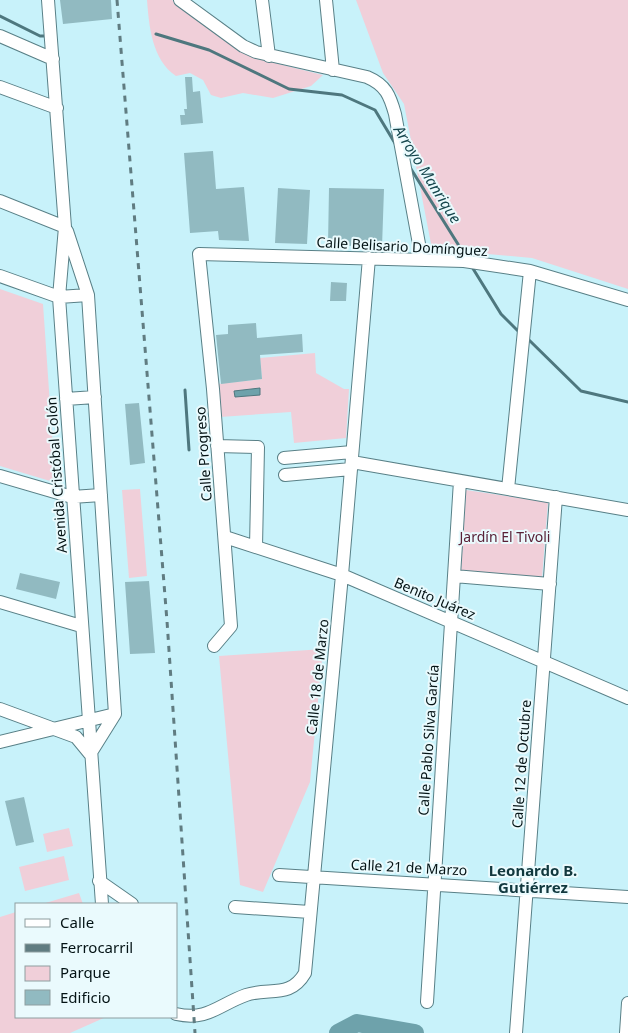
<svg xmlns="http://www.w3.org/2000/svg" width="628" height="1033" font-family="'Noto Sans',sans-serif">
<rect width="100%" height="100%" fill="#c8f2fa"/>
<!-- green -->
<path fill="#f0cfd9" d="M147,0H172L199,22L255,58L323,75L311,86L273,98L243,93L221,98L211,95L203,80L190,73L176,76C152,60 149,26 147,0Z
M356,0H628V289L532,258L432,249L404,104L383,73Z
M0,289L43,304L55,477L50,481L0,466Z
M315,353L316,373L344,389H349L346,438L294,443L291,412L220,417L217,384L262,379L260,358Z
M140,489L147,576L129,578L122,490Z
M466,490L548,502L542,578L461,571Z
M323,649L310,782L263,892L240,885L219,656Z
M69,828L73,846L47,852L43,834Z
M64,856L69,880L25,891L19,867Z
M79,893L83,904H42Z
M16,912V1017H106L70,1033H0V917Z"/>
<!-- water -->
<path fill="#6ea2ab" stroke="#4e777e" d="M260,388V395L235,397L234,391Z"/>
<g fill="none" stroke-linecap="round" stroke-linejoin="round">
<!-- stream -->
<path stroke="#4e777e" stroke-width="3" d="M0,16L40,36H47
M156,34L209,50L289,89L342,95L375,110L396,145
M411,169L466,257
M472,267L501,314L519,332
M528,339L581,391L628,402
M185,390L189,450"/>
<!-- river -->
<path stroke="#6ea2ab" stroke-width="18" d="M338,1033L357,1023L415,1033"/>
</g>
<!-- building -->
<path fill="#91bac1" d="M60,0H111L112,19L63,24Z
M185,77H192L193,92L200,91L203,123L181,125L180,115H185L184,109H187Z
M213,151L216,189L244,187L249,241L219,240L218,231L190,233L184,153Z
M278,188L310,190L307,244L275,243Z
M329,188L384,189L382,247L328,245Z
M331,282L347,283L346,301H330Z
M256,323L257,338L302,334L303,352L260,355L262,379L221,384L216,335L228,334V325Z
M139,403L145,463L130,465L125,404Z
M20,573L60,582L56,599L16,589Z
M149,581L155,653L130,654L125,582Z
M24,797L34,842L16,846L5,801Z"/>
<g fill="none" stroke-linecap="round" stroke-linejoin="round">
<!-- minor casing -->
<g stroke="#598087" stroke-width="14">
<path id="minor" d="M48,0L65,227L59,297L102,904
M180,0L243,46L256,52L367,77C386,85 390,96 395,114L422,260
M262,0L269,56
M326,0L333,70
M0,36L53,59
M0,87L57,108
M0,201L65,227
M67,231L88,295L115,714L90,754
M0,276L59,297L88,295
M66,399L95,397
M217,446L258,447L256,547
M284,458L352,452
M352,462L628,510
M285,475L351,469
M0,476L72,497L101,495
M508,489L530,271
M225,537L342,575L628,698
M454,576L550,584
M0,602L81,626
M214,646L231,626L213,389L199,254L464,261L530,271L628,300
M0,709L76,737L90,754
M0,742L115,714
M279,875L628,897
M99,881L132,904
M235,907L310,912
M427,1002L460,481
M176,1014C208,1021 218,1005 246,995C269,987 290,999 305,973L342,575L369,258
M516,1033L556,497
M626,1033L628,1003"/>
</g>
<!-- minor -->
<use href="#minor" stroke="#fff" stroke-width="12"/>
<!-- rail -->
<path stroke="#607c81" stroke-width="3" stroke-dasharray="6 6" stroke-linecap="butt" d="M117,0L167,621L195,1033"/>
</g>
<g text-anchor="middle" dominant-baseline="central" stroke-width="4" stroke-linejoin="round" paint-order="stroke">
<!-- street labels -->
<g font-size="14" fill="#041315" stroke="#eafafd">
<text transform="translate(402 246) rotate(3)">Calle Belisario Domínguez</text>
<text transform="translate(203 454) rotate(-94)">Calle Progreso</text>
<text transform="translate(56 475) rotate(-94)">Avenida Cristóbal Colón</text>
<text transform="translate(435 598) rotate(23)">Benito Juárez</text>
<text transform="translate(317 677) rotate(-84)">Calle 18 de Marzo</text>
<text transform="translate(428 740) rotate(-86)">Calle Pablo Silva García</text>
<text transform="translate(521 764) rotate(-86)">Calle 12 de Octubre</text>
<text transform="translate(409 867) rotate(3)">Calle 21 de Marzo</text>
</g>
<!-- park labels -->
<g font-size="14" fill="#592137" stroke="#eafafd">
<text x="505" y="536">Jardín El Tivoli</text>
</g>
<!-- water labels -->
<g font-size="15" font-style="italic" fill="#16464d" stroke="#eafafd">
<text transform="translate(428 174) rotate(58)">Arroyo Manrique</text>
</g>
<!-- neighbourhood labels -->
<g font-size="15" font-weight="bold" fill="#11383e" stroke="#eafafd">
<text x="533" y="870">Leonardo B.<tspan x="533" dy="17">Gutiérrez</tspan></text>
</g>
</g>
<!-- legend -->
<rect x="15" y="903" width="162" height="115" fill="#eafafd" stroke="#8e9ea0"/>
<rect x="25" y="919" width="25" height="8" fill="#ffffff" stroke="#8e9ea0"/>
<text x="60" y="928" font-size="15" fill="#041315">Calle</text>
<rect x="25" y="944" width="25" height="8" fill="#607c81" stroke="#8e9ea0"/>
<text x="60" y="953" font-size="15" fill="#041315">Ferrocarril</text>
<rect x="25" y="966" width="25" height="15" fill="#f0cfd9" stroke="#8e9ea0"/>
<text x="60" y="978" font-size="15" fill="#041315">Parque</text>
<rect x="25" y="990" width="25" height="15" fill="#91bac1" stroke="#8e9ea0"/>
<text x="60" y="1003" font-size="15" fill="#041315">Edificio</text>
</svg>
